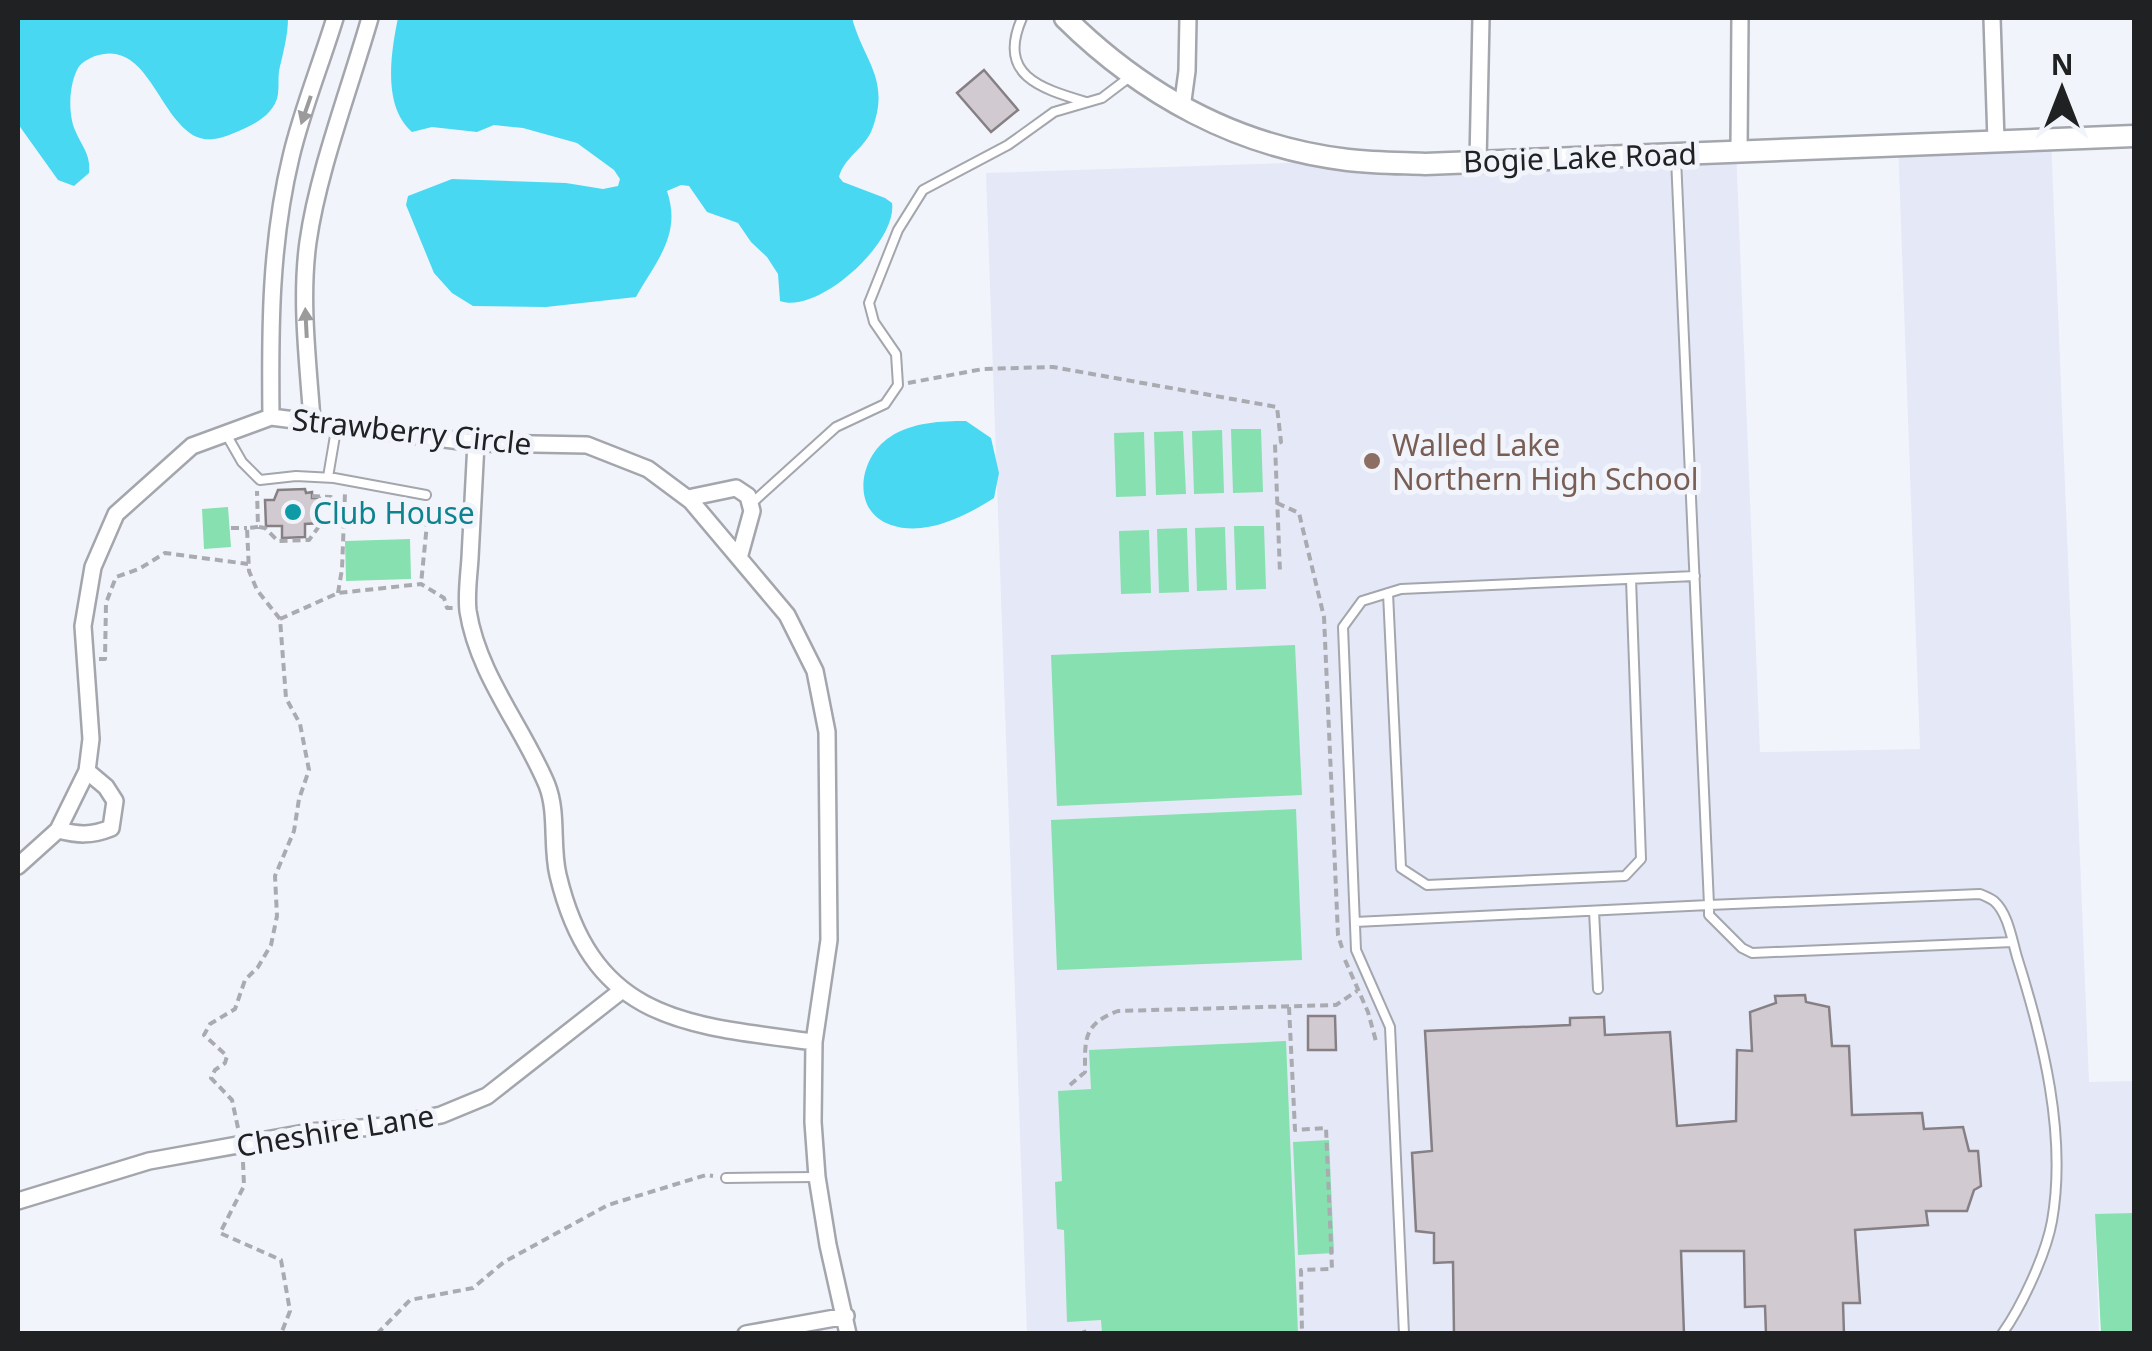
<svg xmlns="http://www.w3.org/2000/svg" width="2152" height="1351" font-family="'Noto Sans',sans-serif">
<rect width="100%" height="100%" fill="#f2f4fc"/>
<!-- built -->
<path fill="#e5e8f7" d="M2051,137L2089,1082L2134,1081V1213L2095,1215L2099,1333H1027L986,173L1736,148L1760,752L1920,749L1898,142Z"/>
<!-- green -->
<path fill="#86e0af" d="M1231,429H1261L1263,492L1233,493Z
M1222,430L1224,493L1194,494L1192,431Z
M1183,431L1186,494L1156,495L1154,432Z
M1144,432L1146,496L1116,497L1114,433Z
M228,507L231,547L204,549L202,509Z
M1234,526H1264L1266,589L1236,590Z
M1225,527L1227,590L1197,591L1195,528Z
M1187,528L1189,592L1159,593L1157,529Z
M1149,530L1151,593L1121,594L1119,531Z
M410,539L411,579L346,581L345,541Z
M1295,645L1302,795L1057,806L1051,655Z
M1296,809L1302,960L1057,970L1051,820Z
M1286,1041L1298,1333H1102L1101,1320L1067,1322L1064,1230L1057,1229L1055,1182L1062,1181L1058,1091L1091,1089L1089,1050Z
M1329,1140L1334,1253L1298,1255L1293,1142Z
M2134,1213V1333H2101L2095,1214Z"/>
<!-- water -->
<path fill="#49d8f1" d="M18,18H288C288,36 283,53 279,71C278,79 279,86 278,94C275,115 252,126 234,133C222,138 209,142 197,137C158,119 148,38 95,56C88,59 80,63 77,70C69,86 68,114 75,130C82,147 91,154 89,173L74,186L58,180L18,124Z
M398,18H852C864,62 892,80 871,132C863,149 844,158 839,177L843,182L885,198L892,203C898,243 817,315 780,301L778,274L767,257L751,242L738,223L707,212L689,186L681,185L667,191C682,235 656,261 636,297L546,307L473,306L452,293L434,273L406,205L408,196L452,179L566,183L603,189L618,186L620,179L614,170L577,143L523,128L494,125L477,132L432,127L412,132C382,106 391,52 398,18Z
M966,421L991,438L999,473L994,498C966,516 925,537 891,525C850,511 859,457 890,437C912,422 942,421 966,421Z"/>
<!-- building -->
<path fill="#d1cbd1" stroke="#868085" stroke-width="2.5" d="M984,70L1018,110L991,132L957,93Z
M305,489L306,493L312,492V498H320L321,523L305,524V537L282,538V526H266L265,500H274L278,490Z
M1805,995L1806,1002L1829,1007L1832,1046H1849L1852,1115L1922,1113L1924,1129L1963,1127L1969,1151H1978L1981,1186L1974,1190L1967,1211H1926L1928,1225L1855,1230L1860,1303H1843L1844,1334H1766L1765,1306L1745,1307L1744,1251H1681L1684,1334H1454L1453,1262L1434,1263V1233L1416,1231L1412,1153L1432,1151L1425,1031L1570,1025V1018L1604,1017L1605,1035L1670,1032L1677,1126L1736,1121L1737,1050L1752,1051L1750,1012L1776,1003L1775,996Z
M1308,1016H1335L1336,1050H1308Z"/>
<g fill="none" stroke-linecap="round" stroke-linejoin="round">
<!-- lane casing -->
<g stroke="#a4a6ad" stroke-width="12">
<path id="lane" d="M1022,18C997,75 1039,88 1086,102
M1676,158L1709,905L1980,894C1985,896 1990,898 1994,901C2008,913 2012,940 2017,957C2043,1039 2067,1135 2052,1221C2046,1254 2022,1306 2002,1334
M226,434L242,462L260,480L296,476L334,478L426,495
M328,477L337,424
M752,503L836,427L885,404L898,385L896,354L874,322L869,303L898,230L923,190L1008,145L1054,112L1102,98L1131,76
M1388,593L1401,868L1427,885L1625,876L1641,859L1631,579
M1594,911L1598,989
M1355,922L1709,905V915L1742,948L1752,953L2013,942
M726,1178L817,1177
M1404,1334L1390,1027L1356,950L1343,627L1362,601L1401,589L1695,576"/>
</g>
<!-- street casing -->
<g stroke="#a4a6ad" stroke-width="20">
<path id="street" d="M1992,18L1996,141
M1182,108L1187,71L1188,18
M1739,151L1740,18
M1478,162L1481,18
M271,417C270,329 270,244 291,157C302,110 321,64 335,18
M312,420C308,362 300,300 308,242C318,171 350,88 370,18
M476,443C474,481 472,520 470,558C469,575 466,594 468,611C478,675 523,727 547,785C558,813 551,846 558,875C593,1022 686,1025 814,1042
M688,498L736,488L748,496L752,511L739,558
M58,830C78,835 91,836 111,828L115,801L106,787L87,771
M18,866L58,830L87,771L91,739L83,626L93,567L116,514L192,446L271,417L476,443L587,445L648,469L691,501L787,615L815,671L827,732L829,940L814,1042L813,1122L817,1177L828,1245L848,1334
M18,1201L149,1161L310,1132L386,1126L441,1115L487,1096L621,991
M746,1334L846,1316"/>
</g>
<!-- secondary casing -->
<g stroke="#a4a6ad" stroke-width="25">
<path id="secondary" d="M1065,18C1143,95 1238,147 1348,160C1374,163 1400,163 1425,164L2134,136"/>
</g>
<!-- path -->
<path stroke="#aaabb1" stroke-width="4" stroke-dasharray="8 5" stroke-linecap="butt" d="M908,383L983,369L1053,367L1277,407L1281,442L1275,444L1280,573
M312,496L331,497L336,506L343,509L427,524L421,584
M1277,503L1299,513L1324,617L1338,935L1343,951
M259,527L265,528L278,541L309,540L320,525H341
M231,528H247
M338,593L342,569L345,493
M280,619L338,593L421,584L444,598L447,608H453
M99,659H105L106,603L116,577L139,569L165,553L248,564
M1345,960L1368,1012L1377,1045
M1289,1007L1295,1130L1326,1128L1332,1269L1301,1270L1302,1334
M1070,1085L1085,1072C1085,1039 1083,1024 1118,1011L1336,1005L1357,991
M238,1128L232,1100L211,1078L215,1070L225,1063L227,1056L204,1035L210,1024L235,1009L245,980L258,967L271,945L277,916L275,876L294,831L299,799L309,770L300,724L286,698L280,619L257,590L249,571L247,528L258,527L257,491
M243,1162L244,1186L220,1233L281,1260L290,1311L281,1334
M1084,1330L1085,1334
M1700,1332V1334
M377,1334L410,1300L473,1288L504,1262L608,1205L706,1175L713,1176"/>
<!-- lane -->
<use href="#lane" stroke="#fff" stroke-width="8"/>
<!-- street -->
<use href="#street" stroke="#fff" stroke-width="15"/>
<!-- secondary -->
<use href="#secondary" stroke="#fff" stroke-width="20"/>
</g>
<!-- one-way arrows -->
<defs><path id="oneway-solid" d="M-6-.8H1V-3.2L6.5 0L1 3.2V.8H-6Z" transform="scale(2.5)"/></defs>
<g fill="#9b9b9c">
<use href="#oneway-solid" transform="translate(306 110) rotate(109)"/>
<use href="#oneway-solid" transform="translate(306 323) rotate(-93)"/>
</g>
<!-- markers -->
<circle fill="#8d6e63" stroke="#f2f4fc" stroke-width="4" cx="1372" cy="461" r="10"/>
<circle fill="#0f9aa8" stroke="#f2f4fc" stroke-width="4" cx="293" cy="512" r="10"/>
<g text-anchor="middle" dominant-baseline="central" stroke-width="10" stroke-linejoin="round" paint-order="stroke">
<!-- street labels -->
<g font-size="30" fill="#202123" stroke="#f2f4fc">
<text transform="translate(1580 157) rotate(-2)">Bogie Lake Road</text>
<text transform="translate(412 431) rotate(6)">Strawberry Circle</text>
<text transform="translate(335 1130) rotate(-9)">Cheshire Lane</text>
</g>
<!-- education labels -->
<g font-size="30" fill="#785e54" stroke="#f2f4fc" text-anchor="start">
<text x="1392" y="444">Walled Lake<tspan x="1392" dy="34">Northern High School</tspan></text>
</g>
<!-- culture labels -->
<g font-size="30" fill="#0d838f" stroke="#f2f4fc" text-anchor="start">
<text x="313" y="512">Club House</text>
</g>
</g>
<!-- border -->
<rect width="2152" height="1351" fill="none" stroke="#202123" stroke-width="40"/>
<!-- north arrow -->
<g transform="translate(2062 90)" stroke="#f2f4fc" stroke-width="8" paint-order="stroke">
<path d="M0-8L18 38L0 25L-18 38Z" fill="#202123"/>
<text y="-15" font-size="28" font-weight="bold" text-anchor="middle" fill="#202123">N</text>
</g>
</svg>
